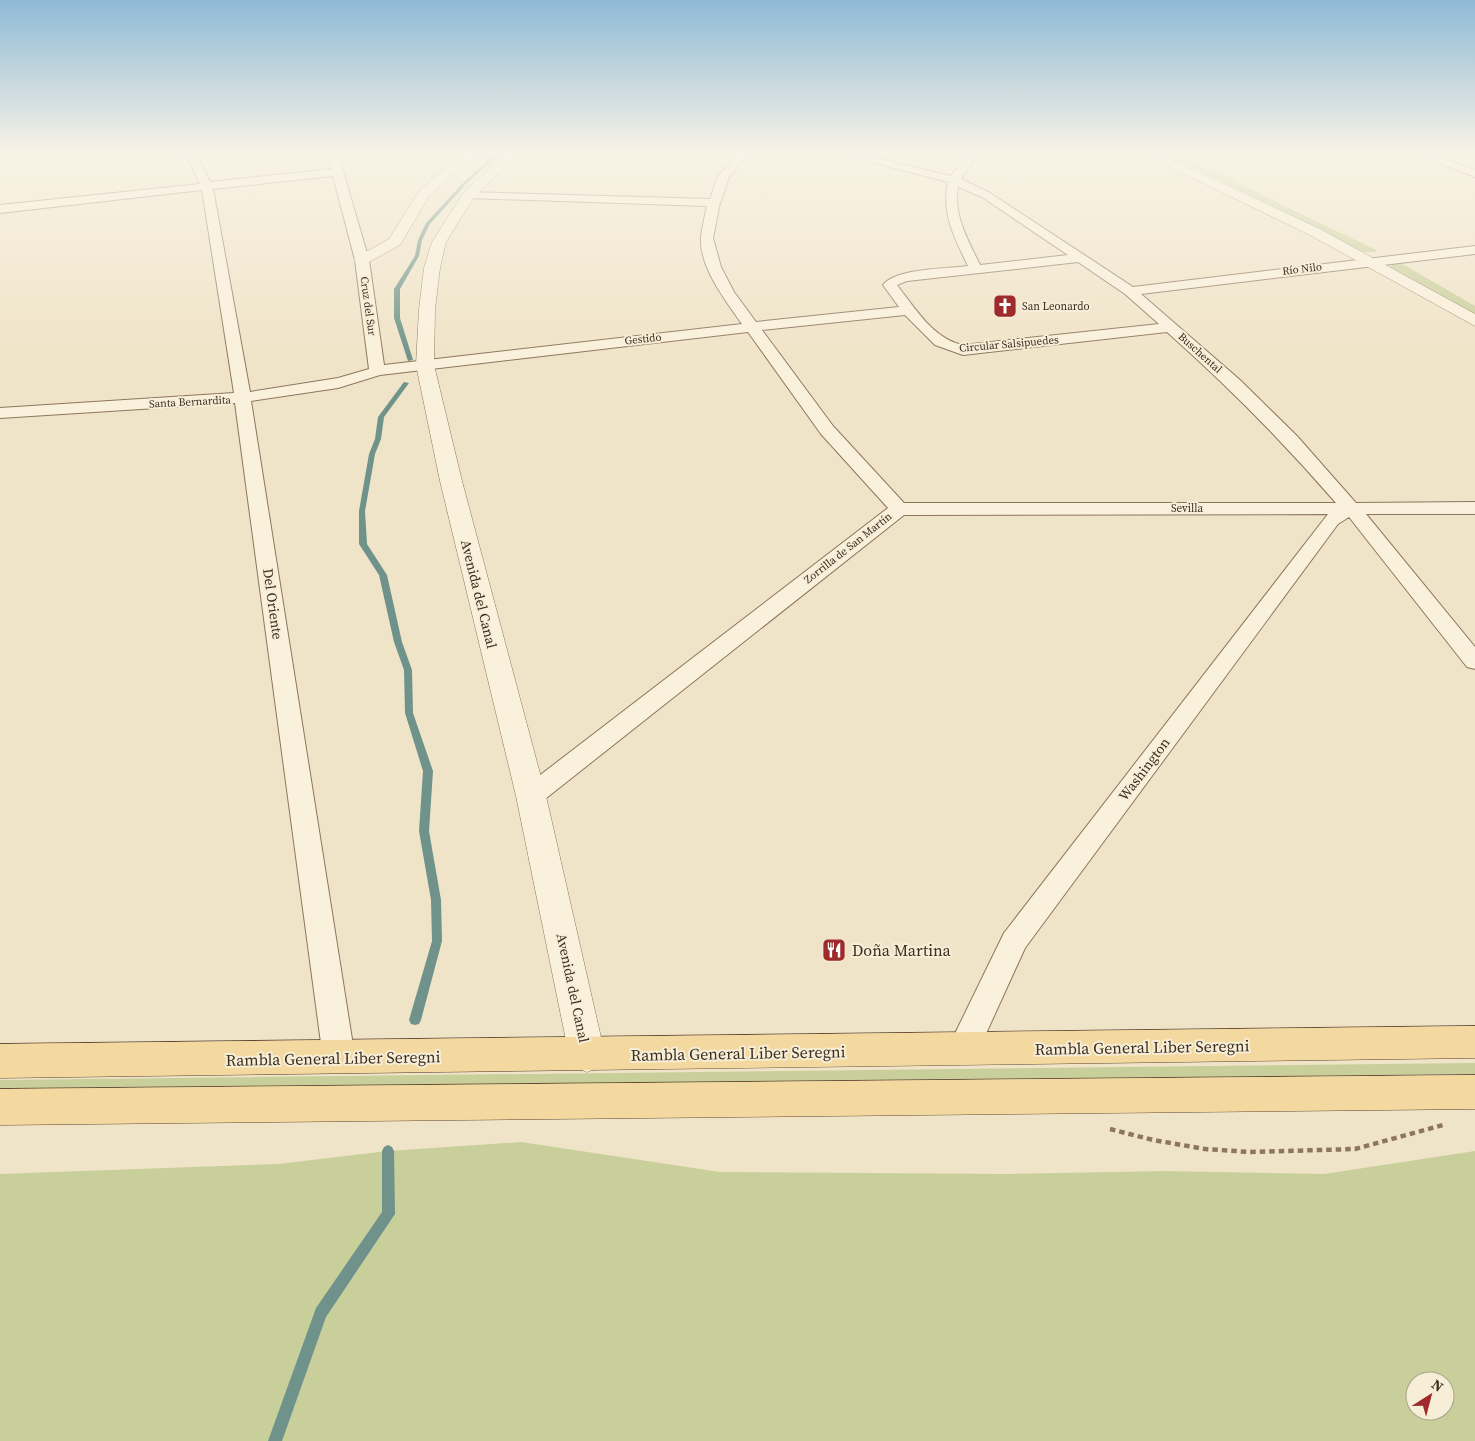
<svg xmlns="http://www.w3.org/2000/svg" width="1475" height="1441" font-family="'Source Serif 4',serif">
<rect width="100%" height="100%" fill="#f0e4c8"/>
<!-- green -->
<path fill="#c9cf9b" fill-rule="evenodd" d="M1158,154H1171L1215,172L1376,250V252H1363L1205,173Z
M1394,263L1404,265L1475,306V316L1390,267Z
M1475,1063V1074L0,1090V1080Z
M521,1142L720,1172L1008,1174L1165,1171L1324,1174L1475,1151V1441H0V1174L278,1164L388,1151ZM1415,1381H1445V1411H1415Z"/>
<g fill="none" stroke-linecap="round" stroke-linejoin="round">
<!-- stream -->
<path fill="#6f938a" fill-rule="evenodd" d="M495,154H500L466,184L430,224L422,240L419,256L400,289V318L413,360L408,361L394,318V289L415,256L418,240L426,223L464,182Z
M404,382L409,383L384,417L381,439L375,454L365,511L367,544L387,575L402,642L412,670L413,713L433,771L429,831L441,900L442,941L421,1020L419,1024L415,1025L411,1024L409,1020L432,941L431,900L419,831L423,771L405,713L404,670L394,642L379,575L359,544V511L369,454L375,439L378,417Z
M388,1145L392,1147L394,1151L395,1214L326,1317L282,1441H268L316,1308L382,1212V1151L384,1147Z"/>
<!-- minor casing -->
<g stroke="#8d765c" stroke-width="2">
<path id="minor" d="M186,154H196L210,182L332,169L328,154H338L369,260L384,365L742,324C726,301 699,267 701,237C702,227 705,216 707,206L469,198L463,195L469,192L710,199L718,176L738,154H749L729,177L720,203L713,238L721,267L734,292L756,322L899,307L883,285C896,268 946,269 968,266C955,239 941,213 948,182L840,154H859L951,176L967,154H978L961,179L990,193L1133,287L1475,246V254L1141,294L1240,380L1297,436L1356,503L1475,502V514H1366L1475,647V669L1467,667L1349,517L1338,524L1025,948L974,1060L963,1064L952,1060L947,1050L1004,933L1328,514L904,515L540,803L531,805L522,803L518,796L522,789L888,508L821,434L748,332L380,375L338,388L251,401L355,1058L350,1068L339,1072L328,1068L323,1058L235,403L0,418V408L234,393L202,190L0,213V205L200,184ZM333,176L355,260L369,369L338,378L250,392L213,189ZM958,187L982,197L1068,255L980,265C968,240 953,215 958,187ZM1078,262L1125,294L1159,324L963,345C933,339 915,308 897,285L907,281ZM905,315L935,345L963,355L1167,332C1228,386 1283,442 1336,503H904L833,426L762,330Z
M1416,154H1431L1475,170V177Z"/>
</g>
<!-- tertiary casing -->
<g stroke="#8d765c" stroke-width="1">
<path id="tertiary" d="M463,154H477L429,196L400,245L367,263H357L354,260L357,257L389,239L419,191Z
M505,154H518L474,197L446,242L440,268L435,309L434,365L462,481L546,796L605,1055L600,1067L587,1072L574,1067L569,1055L516,796L440,481L416,365L419,309L424,268L432,242L464,192Z
M1143,154H1160L1320,229L1475,314V326L1310,235Z"/>
</g>
<!-- primary casing -->
<g stroke="#5b4430" stroke-width="1">
<path id="primary" d="M1475,1026V1058L0,1078V1044Z
M1475,1075V1109L0,1125V1089Z"/>
</g>
<!-- path -->
<path stroke="#8d765c" stroke-width="4.5" stroke-dasharray="5.5 4" stroke-linecap="butt" d="M1110,1129L1153,1140L1205,1149L1250,1152L1355,1149L1443,1125"/>
<!-- minor -->
<use href="#minor" fill="#faf1dc" fill-rule="evenodd"/>
<!-- tertiary -->
<use href="#tertiary" fill="#faf1dc" fill-rule="evenodd"/>
<!-- primary -->
<use href="#primary" fill="#f3d9a0" fill-rule="evenodd"/>
</g>
<!-- sky -->
<linearGradient id="sky" x2="0" y2="1"><stop stop-color="#8fbad6"/><stop offset="0.43" stop-color="#f8f3e6"/><stop offset="1" stop-color="#f8f3e6" stop-opacity="0"/></linearGradient>
<rect width="1475" height="356" fill="url(#sky)"/>
<!-- icons -->
<defs>
<g id="church-square" transform="scale(1.25)"><rect x="-9" y="-9" width="18" height="18" rx="4" fill="#9e2a2b" stroke="#f7eed8"/><path d="M-1.2-6h2.4v3.5h3.3v2.4h-3.3V6h-2.4V-.1h-3.3v-2.4h3.3Z" fill="#fff"/></g>
<g id="restaurant-square" transform="scale(1.25)"><rect x="-9" y="-9" width="18" height="18" rx="4" fill="#9e2a2b" stroke="#f7eed8"/><path d="M-5-6h1v4h1v-4h1v4h1v-4h1v5L-1.5 .5V6h-2V.5L-5-1ZM5-6V6H3V1.5H1.5Q1.5-4 5-6Z" fill="#fff"/></g>
</defs>
<g fill-rule="evenodd">
<use href="#church-square" x="1005" y="306"/>
<use href="#restaurant-square" x="834" y="950"/>
</g>
<g text-anchor="middle" dominant-baseline="central" stroke-width="4" stroke-linejoin="round" paint-order="stroke">
<!-- far-street labels -->
<g font-size="11" fill="#3d2e20" stroke="#f7eed8">
<text transform="translate(1302 269) rotate(-7)">Río Nilo</text>
<text transform="translate(368 306) rotate(82)">Cruz del Sur</text>
<text transform="translate(643 339) rotate(-6)">Gestido</text>
<text transform="translate(1009 344) rotate(-5)">Circular Salsipuedes</text>
<text transform="translate(1200 353) rotate(42)">Buschental</text>
<text transform="translate(190 402) rotate(-3)">Santa Bernardita</text>
<text x="1187" y="508">Sevilla</text>
<text transform="translate(848 548) rotate(-38)">Zorrilla de San Martín</text>
</g>
<!-- far-poi labels -->
<g font-size="11" fill="#3d2e20" stroke="#f7eed8" text-anchor="start">
<text x="1022" y="306">San Leonardo</text>
</g>
<!-- street labels -->
<g font-size="14" fill="#3d2e20" stroke="#f7eed8">
<text transform="translate(479 594) rotate(76)">Avenida del Canal</text>
<text transform="translate(273 604) rotate(82)">Del Oriente</text>
<text transform="translate(1144 769) rotate(-53)">Washington</text>
<text transform="translate(573 988) rotate(78)">Avenida del Canal</text>
</g>
<!-- near-poi labels -->
<g font-size="16" fill="#3d2e20" stroke="#f7eed8" text-anchor="start">
<text x="852" y="950">Doña Martina</text>
</g>
<!-- near-street labels -->
<g font-size="16" fill="#3d2e20" stroke="#f7eed8">
<text transform="translate(1142 1047) rotate(-1)">Rambla General Liber Seregni</text>
<text transform="translate(738 1053) rotate(-1)">Rambla General Liber Seregni</text>
<text transform="translate(333 1058) rotate(-1)">Rambla General Liber Seregni</text>
</g>
</g>
<!-- north arrow -->
<g transform="translate(1430 1396) rotate(36)"><circle r="24" fill="#f7eed8" stroke="#ada18e"/>
<path d="M0-4L9 19L0 12L-9 19Z" fill="#9e2a2b"/>
<text y="-8" font-size="14" font-weight="bold" text-anchor="middle" fill="#3d2e20">N</text>
</g>
</svg>
